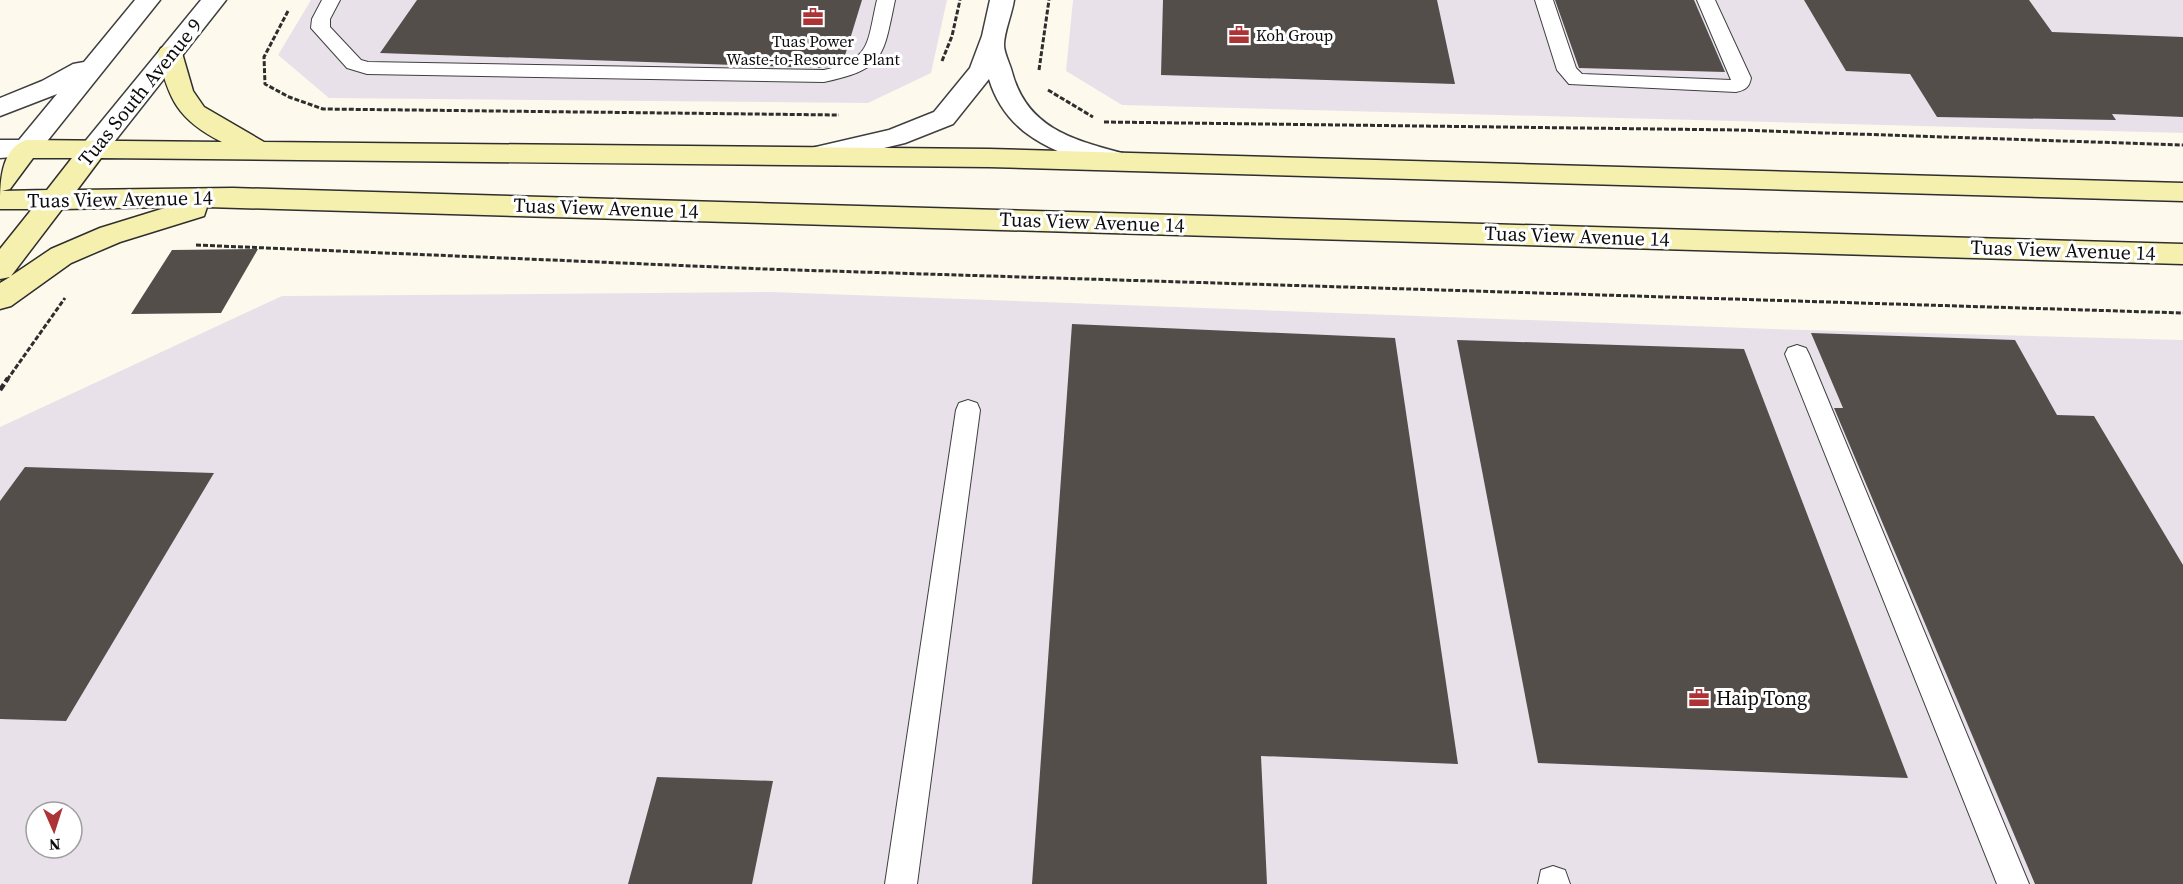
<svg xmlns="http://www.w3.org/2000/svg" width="2183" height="884" font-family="'Source Serif 4',serif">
<rect width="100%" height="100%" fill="#fdfaed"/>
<!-- industrial -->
<path fill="#e9e1ea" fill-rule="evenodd" d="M311,0H947L931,73L868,103L329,98L278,55Z
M1073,0H2183V133L1122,105L1066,71Z
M771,292L1773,329L2183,340V884H0V427L282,296ZM36,812H72V848H36Z"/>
<!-- building -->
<path fill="#534e4a" d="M417,0H862L843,62L824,68L380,53Z
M1163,0H1437L1455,84L1161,75Z
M1555,0H1694L1725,72L1579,68Z
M1804,0H2029L2052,32L2183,37V117L2112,114L2116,120L1937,117L1910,74L1846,71Z
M258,249L221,313L131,314L172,250Z
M1072,324L1395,338L1458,764L1261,756L1267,884H1032Z
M1811,333L2015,340L2057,415L2094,416L2183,565V884H2035L1834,408H1843Z
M1457,340L1744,349L1908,778L1538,763Z
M25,467L214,473L66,721L0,719V501Z
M657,777L773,781L752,884H628Z"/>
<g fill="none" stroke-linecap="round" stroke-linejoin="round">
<!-- lane casing -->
<g stroke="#3f3f3f" stroke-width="2">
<path id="lane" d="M322,0H340L330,19V27L361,60L368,62L824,70C872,60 867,42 877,0H895C883,57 885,69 824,82L367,74L347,68L311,28L312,19Z
M1535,0H1553L1576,68L1582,74L1731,80L1697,0H1715L1751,78C1749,88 1745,90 1736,92L1569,84L1557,70Z
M1797,345L1806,348L1809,354L2029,884H1997L1785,354L1788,348Z
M968,400L977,403L980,410L917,884H885L956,410L959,403Z
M1553,866L1565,870L1570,884H1538L1541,870Z"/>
</g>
<!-- street casing -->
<g stroke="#3f3f3f" stroke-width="3">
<path id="street" d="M135,0H160L36,155L0,158V140H19L57,94L0,116V98L42,81L73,64L84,62Z
M201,0H226L103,156L93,159L83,156L80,150L83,144Z
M990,0H1014C1012,14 1004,32 1004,45C1004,53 1010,64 1012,72C1028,132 1079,141 1133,156L1137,162L1133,168C1119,172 1106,167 1092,163C1045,150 1004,129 989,79L953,124L905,143L817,164L807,161L804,155L807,149L889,130L934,112L970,68L982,36Z"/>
</g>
<!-- secondary casing -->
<g stroke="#2e2e2e" stroke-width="3">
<path id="secondary" d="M170,46L179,48L182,53L193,91L204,107L264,142L989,149L2183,183V201L989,167L101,158L77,190L233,188L2183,244V264L207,207L204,216L120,242L71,263L11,306L0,309V283L10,277L0,279V249L32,209H0C0,184 0,149 26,140L222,142C178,120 168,99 158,53L161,48ZM33,158H72L47,190L2,191L10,189ZM168,207L100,228L51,249L11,276L62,209Z"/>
</g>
<!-- path-far1 -->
<path stroke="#2e2e2e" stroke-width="3" stroke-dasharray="5 2" stroke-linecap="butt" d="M288,11L264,57L265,84L289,97L323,109L839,115
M942,61L952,36L960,0
M1039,70L1049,0
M1048,90L1093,117
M1104,122L1737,130L2183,145
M196,245L764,269L2183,313
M7,380L65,298"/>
<!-- path -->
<path stroke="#2e2e2e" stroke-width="4.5" stroke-dasharray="7 3" stroke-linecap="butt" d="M0,390L8,378"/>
<!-- lane -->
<use href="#lane" fill="#fff" fill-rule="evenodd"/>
<!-- street -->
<use href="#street" fill="#fff" fill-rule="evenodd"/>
<!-- secondary -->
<use href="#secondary" fill="#f6f0af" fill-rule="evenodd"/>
</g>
<!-- icons -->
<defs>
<g id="office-bare" transform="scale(1.62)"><path d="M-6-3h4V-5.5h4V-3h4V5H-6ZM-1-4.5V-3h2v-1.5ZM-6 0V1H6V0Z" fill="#ac3437" stroke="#fff" stroke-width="2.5" paint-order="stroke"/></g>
</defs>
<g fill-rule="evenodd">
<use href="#office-bare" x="813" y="17"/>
<use href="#office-bare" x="1239" y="35"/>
<use href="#office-bare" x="1699" y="698"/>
</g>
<g text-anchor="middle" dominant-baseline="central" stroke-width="6" stroke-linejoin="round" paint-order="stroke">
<!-- far-poi labels -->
<g font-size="16" fill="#0c0c0c" stroke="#fff" text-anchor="start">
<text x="1256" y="35">Koh Group</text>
<text x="813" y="41" text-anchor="middle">Tuas Power<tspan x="813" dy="18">Waste-to-Resource Plant</tspan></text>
</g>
<!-- street labels -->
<g font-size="20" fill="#0c0c0c" stroke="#fff">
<text transform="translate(140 92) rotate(-51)">Tuas South Avenue 9</text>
<text transform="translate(120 199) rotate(-1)">Tuas View Avenue 14</text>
<text transform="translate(606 208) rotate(2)">Tuas View Avenue 14</text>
<text transform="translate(1092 222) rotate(2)">Tuas View Avenue 14</text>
<text transform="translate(1577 236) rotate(2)">Tuas View Avenue 14</text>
<text transform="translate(2063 250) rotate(2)">Tuas View Avenue 14</text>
</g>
<!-- poi labels -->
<g font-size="20" fill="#0c0c0c" stroke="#fff" text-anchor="start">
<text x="1716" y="698">Haip Tong</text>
</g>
</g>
<!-- north arrow -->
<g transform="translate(54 830) rotate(177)"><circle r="28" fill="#ffffff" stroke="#9e9e9e" stroke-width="1.5"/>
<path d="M0-4.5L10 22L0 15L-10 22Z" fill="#ac3437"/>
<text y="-9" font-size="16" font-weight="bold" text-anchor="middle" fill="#0c0c0c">N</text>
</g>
</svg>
